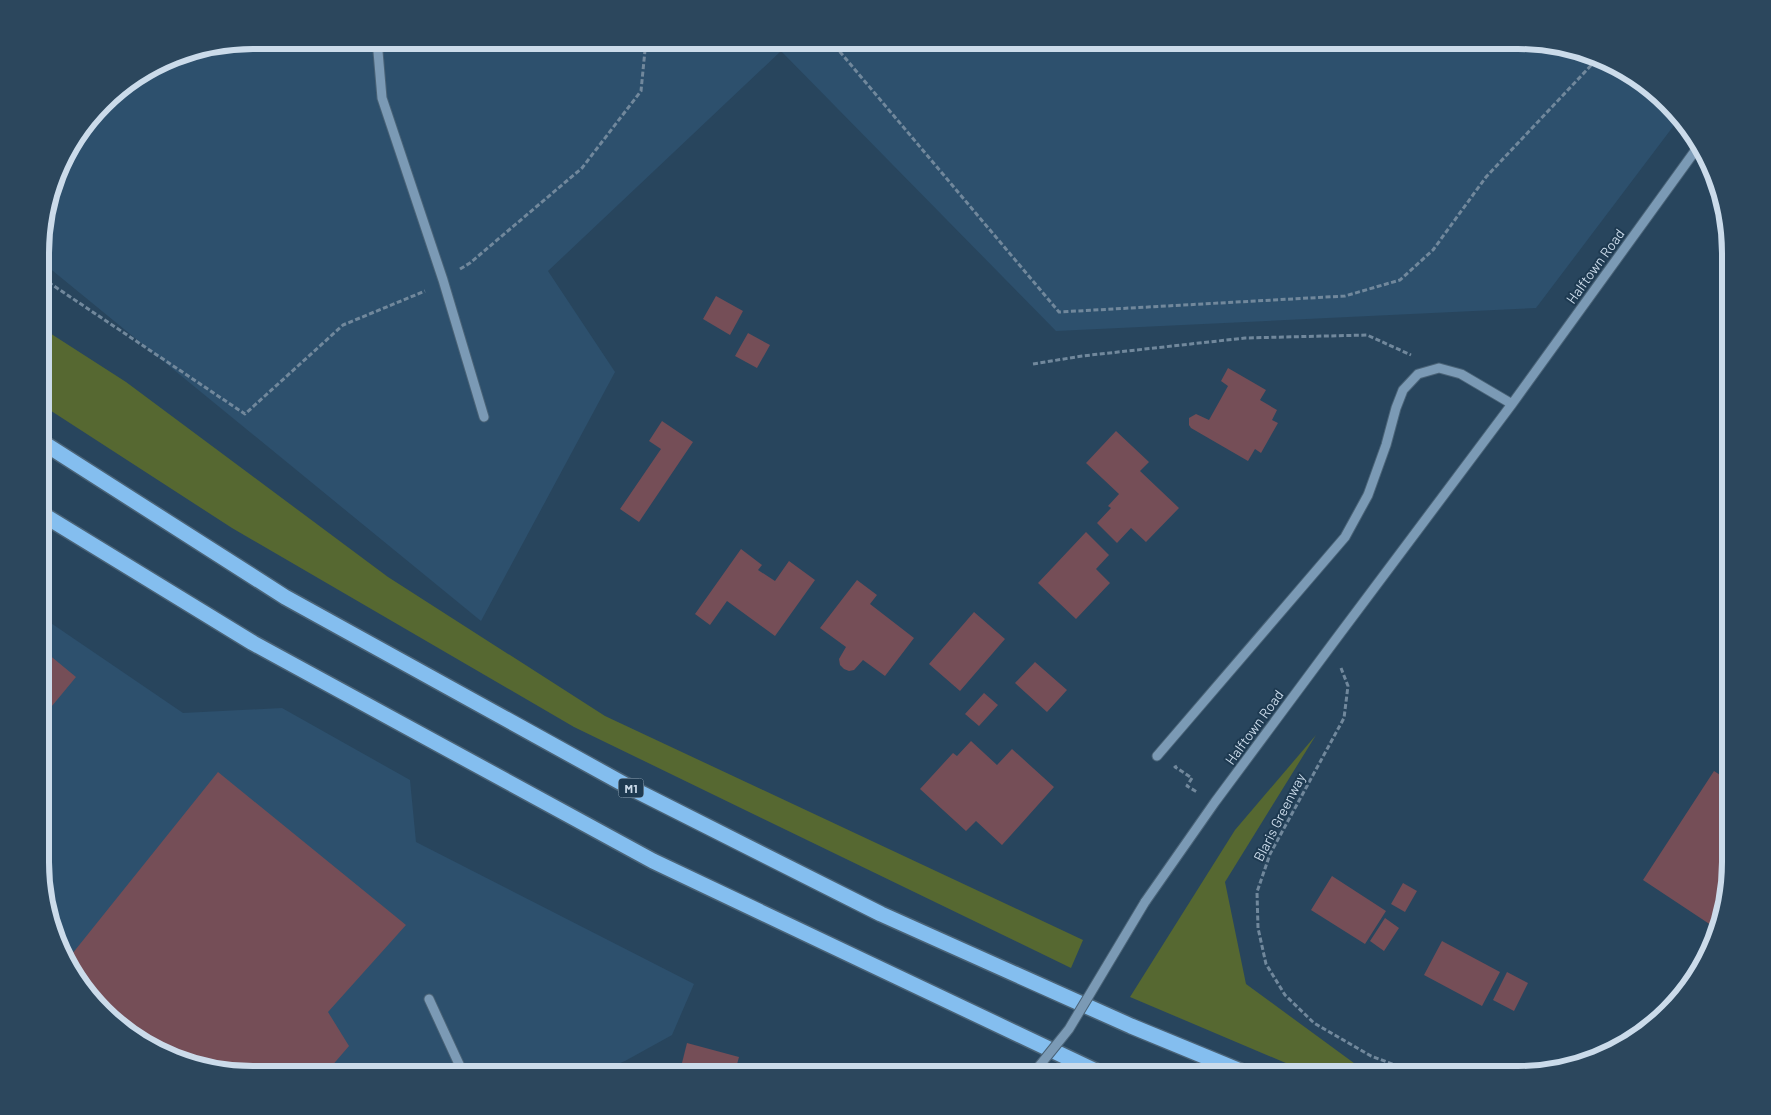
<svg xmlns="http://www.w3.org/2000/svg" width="1771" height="1115" font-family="Barlow,sans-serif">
<rect width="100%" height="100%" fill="#28455d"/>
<!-- built -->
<path fill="#2d506d" d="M252,40H1519L1574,47L1636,76L1678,120L1536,308L1056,331L781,51L548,271L615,372L481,621L42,262V225L62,158L112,93L171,56Z
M42,617L183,713L282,708L410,780L416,842L694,984L672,1035L625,1061L591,1075H252L184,1064L135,1039L76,980L42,890Z"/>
<!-- green -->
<path fill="#566831" d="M42,328L126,382L388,577L605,716L1083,940L1071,968L574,727L232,528L42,405Z
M1316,735L1225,882L1246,984L1358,1066L1383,1075H1314L1130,997L1235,830Z"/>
<!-- building -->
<path fill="#754e57" d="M716,296L743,311L730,335L703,319Z
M748,333L770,345L757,368L735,356Z
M1228,368L1266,390L1260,400L1277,410L1272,420L1278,423L1261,453L1255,449L1248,461L1191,428L1189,425V418L1196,414L1209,420L1228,386L1221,381Z
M662,421L693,442L639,522L620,509L661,449L649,441Z
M1116,431L1149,462L1140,471L1179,508L1146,542L1131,528L1117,543L1097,523L1111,508L1108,506L1119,494L1086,463Z
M1086,532L1109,555L1096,569L1110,583L1076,619L1038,583Z
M741,549L762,565L758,570L775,581L789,561L815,580L775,636L727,601L710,625L695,614Z
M857,580L877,595L870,604L914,638L885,676L863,660L854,670L849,671L844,669L840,665L839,659L846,647L820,628Z
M974,612L1005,639L960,691L929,664Z
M42,649L76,677L42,718Z
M1035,662L1067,690L1047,712L1015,683Z
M984,693L998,705L979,726L965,714Z
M971,741L997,765L1012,749L1054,787L1002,845L976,821L966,831L920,789L953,753L957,756Z
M1714,771L1731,782V876L1720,931L1643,880Z
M218,772L406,925L328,1012L349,1046L324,1075H252L184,1064L135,1039L76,980L68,959Z
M1332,876L1386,911L1365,944L1311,910Z
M1403,883L1417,891L1405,912L1391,904Z
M1385,918L1399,928L1384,951L1370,941Z
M1442,941L1500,972L1482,1006L1424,975Z
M1507,972L1528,983L1514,1011L1493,1000Z
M687,1043L739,1057L734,1075H679Z"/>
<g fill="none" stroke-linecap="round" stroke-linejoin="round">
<!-- minor casing -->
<g stroke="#4a6377" stroke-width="11">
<path id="minor" d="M377,40L382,98L443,280L484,417
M1157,756L1345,537L1368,495L1386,445L1396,408L1403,390L1418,374L1439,368L1461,374L1512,404
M1145,902L1215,802L1333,643L1512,404L1700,144
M429,999L464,1075"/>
</g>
<!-- highway casing -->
<g stroke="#4a6377" stroke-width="18">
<path id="highway" d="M42,442L285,597L629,787L881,914L1131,1026L1250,1075
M42,514L253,643L653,861L1104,1075"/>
</g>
<!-- path -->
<path stroke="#71889c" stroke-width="3" stroke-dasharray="5 2.5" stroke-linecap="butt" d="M830,40L1059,312L1345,296L1400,280L1433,250L1486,177L1598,58
M460,269L470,263L582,168L641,91L646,40
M42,278L245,414L343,325L425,291
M1033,364L1082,356L1245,338L1367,335L1411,355
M1341,668L1348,686L1344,718L1270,854L1257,892L1258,928L1266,964L1285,995L1314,1023L1371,1056L1422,1075
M1177,766L1175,767L1192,778L1187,786L1197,792"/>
<!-- minor -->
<use href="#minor" stroke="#7b9ab5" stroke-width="9"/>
<!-- highway -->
<use href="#highway" stroke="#84beef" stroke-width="15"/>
<!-- minor-bridge casing -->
<g stroke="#4a6377" stroke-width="11" stroke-linecap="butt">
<path id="minor-bridge" d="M1032,1075L1069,1029L1145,902"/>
</g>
<!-- minor-bridge -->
<use href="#minor-bridge" stroke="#7b9ab5" stroke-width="9"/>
</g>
<g text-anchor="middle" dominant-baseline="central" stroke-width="4" stroke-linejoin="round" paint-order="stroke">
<!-- shield labels -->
<rect fill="#1e3a51" stroke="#97abbc" stroke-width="1" x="618.5" y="778.5" width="25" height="19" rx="4"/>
<g font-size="12" font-weight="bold" fill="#cbdbea">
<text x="631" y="788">M1</text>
</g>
<!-- street labels -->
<g font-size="14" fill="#cbdbea" stroke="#1e3a51">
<text transform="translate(1595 266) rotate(-54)">Halftown Road</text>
<text transform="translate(1254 727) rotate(-54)">Halftown Road</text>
<text transform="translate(1279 817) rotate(-63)">Blaris Greenway</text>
</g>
</g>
<!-- crop -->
<path d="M0 0H1771V1115H0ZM253 49H1518A204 204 0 0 1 1722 253V862A204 204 0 0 1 1518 1066H253A204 204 0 0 1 49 862V253A204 204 0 0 1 253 49Z" fill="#2c475d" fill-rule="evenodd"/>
<path fill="none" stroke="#cbdbea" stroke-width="6" d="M253 49H1518A204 204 0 0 1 1722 253V862A204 204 0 0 1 1518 1066H253A204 204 0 0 1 49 862V253A204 204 0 0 1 253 49Z"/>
</svg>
